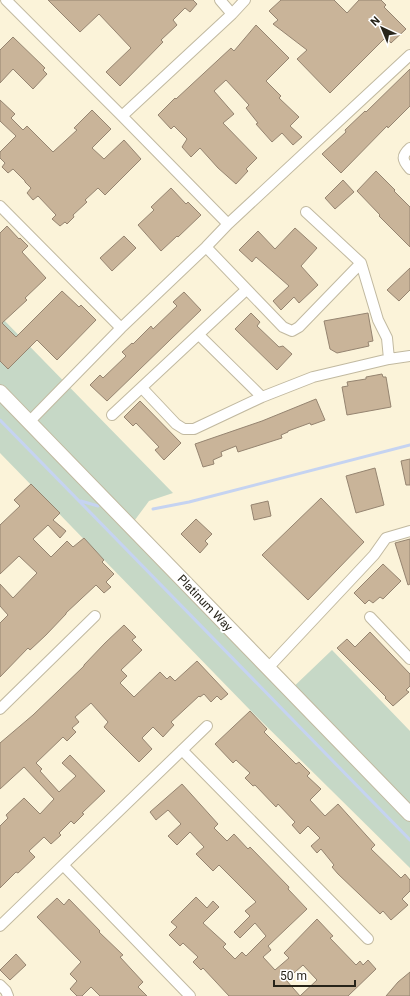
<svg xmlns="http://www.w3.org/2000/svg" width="410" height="996" font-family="Roboto,sans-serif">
<rect width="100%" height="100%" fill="#fbf3d9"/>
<!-- green -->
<path fill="#c6d8c6" d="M0,316L173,493L149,501L126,532L203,603L286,694L332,650L410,731V868L251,711L0,453Z"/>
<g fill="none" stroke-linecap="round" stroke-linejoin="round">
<!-- stream -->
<path stroke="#c5d3f1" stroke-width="3" d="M0,420L410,840
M81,501L98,506
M153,509L189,502L410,445"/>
</g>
<!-- building -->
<path fill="#c9b499" stroke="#958470" d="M48,0H193L197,4L190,12L185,8L173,20L177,25L161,40L163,42L120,86L106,72L131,48L99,14L80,32Z
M281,0H334L347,13L359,0H381L386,5L384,7L406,29L391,43L386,37L330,93L297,59L307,50L273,24L278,20L269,11Z
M256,25L289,58L266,81L281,96L279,98L299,117L290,126L302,137L293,145L282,133L272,142L256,124L258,123L246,108L249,105L226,80L214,91L234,114L223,123L257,158L246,169L248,171L236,184L218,168L200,148L191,157L182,147L187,139L174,126L171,129L158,115L175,98L176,99L231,48L234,51Z
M13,37L45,68L43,70L47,74L33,89L13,69L0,83V50Z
M410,69V106L388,128L387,126L341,173L322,154L346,132L345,130L365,111L366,112Z
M0,100L15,114L11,118L23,130L27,126L53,152L77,130L74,128L92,110L111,129L92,148L104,159L124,140L141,159L105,195L98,188L85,200L87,202L73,215L74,217L67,224L65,222L60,226L52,219L56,215L38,196L33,200L27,193L31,188L25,182V181L13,169L8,173L2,167L5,163L0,158V152L16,136L0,121Z
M376,171L395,190L394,191L410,207V247L379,216L380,215L357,191Z
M343,180L354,192L335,209L325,198Z
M171,188L186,204L188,202L201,215L178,237L177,236L161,251L138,225L154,210L151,207Z
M7,226L19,239L20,238L28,246L22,252L46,278L25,298L27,300L2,323L16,337L62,291L79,307L81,305L96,320L57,360L37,340L8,369L0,361V233Z
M295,228L317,248L301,266L318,285L299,303L294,297L281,310L273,301L289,286L256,257L252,262L239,250L258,231L275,249Z
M124,236L136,248L112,271L100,258Z
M410,268V290L399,301L387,290Z
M184,292L201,310L107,401L90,385L100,375L103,378L126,356L122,352L132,343L133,344L151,326L153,329L177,306L173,302Z
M251,313L260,322L257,326L279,347L283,346L292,354L277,370L235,329Z
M368,313L373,341L368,342L369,346L337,353L330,349L324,321Z
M382,374L383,377H386L391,407L347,415L342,387L348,386L347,382L366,379V377Z
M316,399L325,420L311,425L310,423L288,431V432L281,435L282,438L238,452L236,446L221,452L222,456L213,460L214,464L203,467L195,444L262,421Z
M140,401L181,443L164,460L155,450L159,447L136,423L133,426L124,417Z
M410,459V485H406L401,461Z
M375,468L384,505L356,513L346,476Z
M31,484L60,513L53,520L66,531L60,538L48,525L33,539L51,557L67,541L73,547L84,538L104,560L102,562L114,574L106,582L111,587L104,593L96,585L66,613V614L46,635L30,650L28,648L0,677V623L8,615L0,606V584L13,598L37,573L19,556L0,574V525L20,506L14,500Z
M321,498L364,542L308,600L262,555Z
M268,501L271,516L254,520L251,505Z
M196,519L212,534L205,541L208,544L200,553L181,534Z
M410,539V584L408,585L395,543Z
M383,564L401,581L383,599L380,597L373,603L369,600L365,604L354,593Z
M124,625L136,637L132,640L142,650L121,670L127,676L120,683L134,697L160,672L167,679L170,676L175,681L197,661L228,694L221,700L217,696L211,702L204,694L200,697L199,696L171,722L174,725L163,737L153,727L142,738L152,749L139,762L104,727L108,722L91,703L75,717L79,722L72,728L76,732L67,741L63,737L36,763L42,769L40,771L59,792L76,776L62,763L70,755L105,791L82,813L84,814L74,824L71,821L59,833L61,835L51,844L44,837L29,851L35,857L18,873L16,872L0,888V826L8,818L6,815L24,798L40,814L54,799L24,767L0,789V743L33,715L84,666V665L105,643Z
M370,632L410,674V686L406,690L409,692L393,706L385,698L386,697L337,648L347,639L355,647Z
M250,711L267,729L264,732L296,764L299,762L310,773L307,776L321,789L310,800L325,816L338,804L375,845L371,849L401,878L405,874L410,880V891L402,899L408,905L391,920L383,911L380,914L338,874L332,867L334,865L321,849L317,853L311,846L320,838L308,826L300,834L292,825L295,822L278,804L276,807L255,785L253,786L245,778L250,773L236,760L233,763L215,744Z
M182,784L218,824L214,828L227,841L234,834L248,849L250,847L289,887L288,889L307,909L268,946L271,950L263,957L275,970L289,958L284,953L317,919L333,936L330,938L356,965L360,961L363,965L368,960L376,969L348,996H300L317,980L303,965L286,980L300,996H229L203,968L201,970L193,962L198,957L183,943L180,946L169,935L177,927L171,922L196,897L207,908L213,901L219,907L203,923L226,944L223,947L235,959L242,952L246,956L266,936L255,923L240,938L234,932L250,916L245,911L256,902L219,865L213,871L196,854L204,847L190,832L177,845L168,836L181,824L168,810L156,820L150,812Z
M57,898L64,905L69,899L100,931L99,932L123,955L120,957L143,982L138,987L147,996H100L91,987L82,996H77L70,989L77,981L70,974L81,962L37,917Z
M16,954L26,965L10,980L0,970Z
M410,972V996H386L398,982Z"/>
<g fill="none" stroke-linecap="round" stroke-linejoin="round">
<!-- street casing -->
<g stroke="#c1b9a0" stroke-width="12">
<path id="street" d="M6,0L122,116L228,224
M232,14L245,0
M122,116L232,14L220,0
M410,148C401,156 402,160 410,169
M0,206L121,328
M306,212L361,263L378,320L387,338L389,359
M206,247L283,327L292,331L299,327L361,263
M199,335L262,397
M142,388L176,424L184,429H194L262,397L313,377L389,359L410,356
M112,415L246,290
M29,422L121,328L206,247L228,224L410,55
M370,617L410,659
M268,668L374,555L386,538L410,531
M0,709L95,616
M182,750L368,939
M63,865L190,996
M0,926L207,726
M0,985L6,991L8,996"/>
</g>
<!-- secondary casing -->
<g stroke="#c1b9a0" stroke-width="16">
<path id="secondary" d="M0,392L410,814"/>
</g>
<!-- street -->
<use href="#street" stroke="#fff" stroke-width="10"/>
<!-- secondary -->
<use href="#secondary" stroke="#fff" stroke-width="14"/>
</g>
<g text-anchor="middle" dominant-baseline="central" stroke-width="4" stroke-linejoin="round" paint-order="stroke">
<!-- street labels -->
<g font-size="12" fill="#27241a" stroke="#fff">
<text transform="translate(205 603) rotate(46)">Platinum Way</text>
</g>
</g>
<!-- north arrow -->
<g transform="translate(382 28) rotate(316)" stroke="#ffffff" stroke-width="3" paint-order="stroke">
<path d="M0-3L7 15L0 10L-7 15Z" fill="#27241a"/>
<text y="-6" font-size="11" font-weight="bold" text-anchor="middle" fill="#27241a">N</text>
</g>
<!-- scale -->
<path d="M274 980v6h81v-6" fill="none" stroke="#27241a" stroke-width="2"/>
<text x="280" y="980" font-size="12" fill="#27241a" stroke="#ffffff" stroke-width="3" paint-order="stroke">50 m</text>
</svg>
